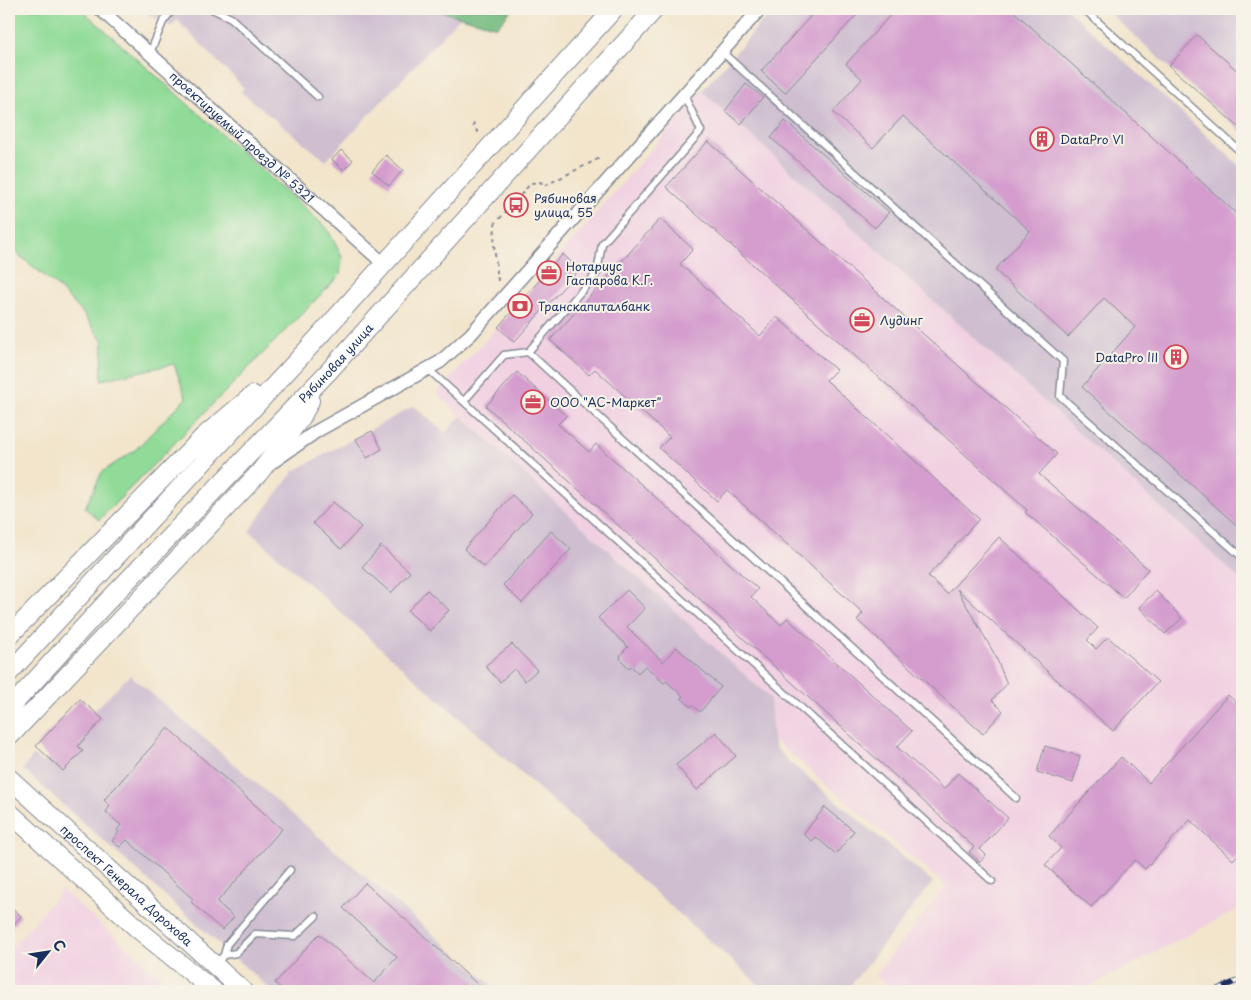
<svg xmlns="http://www.w3.org/2000/svg" width="1251" height="1000" font-family="'Playpen Sans',sans-serif">
<rect width="100%" height="100%" fill="#f7f3e8"/>
<filter id="ink" filterUnits="userSpaceOnUse"><feTurbulence type="fractalNoise" baseFrequency=".02" numOctaves="2"/><feDisplacementMap in="SourceGraphic" scale="10" xChannelSelector="R" yChannelSelector="G"/><feConvolveMatrix kernelMatrix="1 2 1 2 8 2 1 2 1" color-interpolation-filters="sRGB"/></filter>
<filter id="wash" filterUnits="userSpaceOnUse"><feTurbulence type="fractalNoise" baseFrequency=".0096" numOctaves="4" result="noise"/><feDisplacementMap in="SourceGraphic" scale="20" xChannelSelector="R" yChannelSelector="G"/><feGaussianBlur stdDeviation="1.12" result="paint"/><feColorMatrix in="noise" values="0 0 0 0 0 0 0 0 0 0 0 0 0 0 0 0 0 1.4 0 .05"/><feComposite in="paint" operator="in"/></filter>
<g filter="url(#wash)">
<rect width="100%" height="100%" fill="#f2e5cc"/>
<!-- built -->
<path fill="#f1d0e2" d="M702,91L1242,581V907L1081,991H895L875,976L946,886L773,739L770,698L436,393L498,327Z
M62,890L176,991H9V945L12,947Z"/>
<!-- industrial -->
<path fill="#cebed0" d="M139,9H432L460,17L326,161L241,92L244,88L177,20L171,27Z
M773,9H1067L1242,168V581L702,91Z
M1105,9H1242V133Z
M414,406L445,433L461,416L770,698L773,739L776,748L788,761L933,882L846,991H766L249,531L294,471Z
M130,675L499,991H272L23,769L33,756L42,763Z"/>
<!-- green -->
<path fill="#90db98" stroke="#56857b" d="M9,9H81L327,228L342,257L340,275L99,520L85,508L102,472L134,451L186,398L174,364L101,380L103,342L82,312L57,286L9,247Z"/>
<!-- forest -->
<path fill="#74bb80" stroke="#48756f" d="M432,9H512L497,27Z"/>
<g id="blocks">
<!-- building -->
<path fill="#d49dce" d="M817,9H862L785,93L761,71Z
M896,9H1011L1237,214L1236,215L1242,220V530L1082,387L1135,327L1104,298L1068,337L995,270L1030,231L903,116L873,148L833,112L862,79L846,64Z
M1197,35L1242,75V130L1169,66Z
M746,84L763,97L741,124L725,111Z
M785,121L889,212L875,228L771,138Z
M708,141L1057,454L1039,474L1148,569L1124,598L1025,512L1027,510L666,187Z
M341,150L353,160L344,170L332,160Z
M386,155L403,170L389,186L372,171Z
M660,219L693,249L680,264L760,336L777,317L836,370L826,380L979,519L928,576L947,594L999,537L1098,628L1087,640L1096,649L1108,637L1158,682L1113,731L957,589L995,655L1007,684L992,700L1003,711L983,734L857,620L863,613L727,490L717,501L659,448L670,437L595,369L589,375L550,340Z
M563,254L579,270L514,342L498,327Z
M517,372L566,416L558,424L589,452L596,444L758,589L751,597L781,625L787,618L912,731L897,747L944,789L958,773L1008,818L980,849L986,855L980,862L969,852L974,847L486,406Z
M372,431L382,449L367,458L356,439Z
M512,495L532,513L484,567L464,549Z
M333,502L361,527L341,549L313,523Z
M551,531L571,549L522,603L503,585Z
M381,546L410,572L391,593L362,567Z
M427,590L449,610L430,631L408,611Z
M627,590L645,608L627,627L663,662L676,647L721,687L700,712L692,705L691,707L681,698L683,696L666,681L664,683L645,666L638,673L631,666L629,668L620,659L621,657L620,655L628,647L598,618Z
M1156,591L1182,618L1165,634L1139,607Z
M512,644L537,670L525,681L514,669L500,682L485,666Z
M1228,695L1242,708V850L1233,860L1190,820L1145,869L1135,860L1091,907L1045,865L1061,848L1049,836L1121,757L1149,783Z
M80,699L103,719L78,746L83,751L63,771L36,746Z
M168,728L282,829L217,902L234,917L222,930L191,902L193,899L127,840L120,847L112,841L119,832L117,830L121,825L106,812L110,806L104,800Z
M716,732L736,756L697,790L676,765Z
M1045,746L1080,756L1073,783L1037,772Z
M825,807L854,831L836,854L816,837L812,841L803,834Z
M365,883L485,991H284L275,983L319,934L374,983L397,957L343,908Z
M9,905L21,916L9,930Z"/>
</g>
</g>
<g filter="url(#ink)">
<use href="#blocks" fill-opacity="0" stroke="#868a95" stroke-width="1"/>
<g fill="none" stroke-linecap="round" stroke-linejoin="round">
<!-- service casing -->
<g stroke="#868a95" stroke-width="9">
<path id="service" d="M212,9L231,18L318,97
M1084,9L1242,153
M722,52L1063,361L1060,396L1242,557
M150,53L163,22L173,9
M528,352L1016,798
M428,369L992,881
M464,401L504,355L528,352L597,273L602,244L701,131L684,95
M224,955L227,944L290,870
M216,964L224,955L236,953L255,934L295,936L316,916
M195,980L197,991"/>
</g>
<!-- minor casing -->
<g stroke="#868a95" stroke-width="15">
<g id="minor">
<path id="s1" d="M100,9L384,264"/>
<path d="M274,461L317,431L440,362L471,334L760,9"/>
</g>
</g>
<!-- tertiary casing -->
<g stroke="#868a95" stroke-width="18">
<path id="tertiary" d="M9,718L24,716L33,711"/>
</g>
<!-- secondary casing -->
<g stroke="#868a95" stroke-width="20">
<g id="secondary">
<path d="M9,636L203,437L253,395"/>
<path d="M9,673L304,353L614,9"/>
<path id="s2" d="M9,709L102,607L329,371L655,9"/>
<path d="M9,737L259,473L301,418L310,401"/>
<path id="s3" d="M9,778L243,991"/>
<path d="M9,812L139,930L214,991"/>
</g>
</g>
<!-- path -->
<path stroke="#868a95" stroke-width="2" stroke-dasharray="4 4" stroke-linecap="butt" d="M474,123L473,127L481,135
M498,281L494,245L495,224L531,183L541,182L544,186L602,157"/>
<!-- service -->
<use href="#service" stroke="#fff" stroke-width="6"/>
<!-- minor -->
<use href="#minor" stroke="#fff" stroke-width="12"/>
<!-- tertiary -->
<use href="#tertiary" stroke="#fff" stroke-width="15"/>
<!-- secondary -->
<use href="#secondary" stroke="#fff" stroke-width="18"/>
<!-- rail casing -->
<g stroke="#1b2f5e" stroke-width="5.5">
<path id="rail" d="M1213,991L1242,979"/>
</g>
<!-- rail -->
<use href="#rail" stroke="#f7f3e8" stroke-width="4" stroke-dasharray="11" stroke-linecap="butt"/>
</g>
</g>
<!-- icons -->
<defs>
<g id="building-ring" transform="scale(1.25)"><circle r="9.5" fill="#f7f3e8" stroke="#d1495b" stroke-width="1.5"/><path d="M-4-6H4V6H1V3H-1V6H-4ZM-2.5-4.3h1.7v1.8h-1.7ZM.8-4.3h1.7v1.8H.8ZM-2.5-1h1.7V.8h-1.7ZM.8-1h1.7V.8H.8Z" fill="#d1495b"/></g>
<g id="bus-ring" transform="scale(1.25)"><circle r="9.5" fill="#f7f3e8" stroke="#d1495b" stroke-width="1.5"/><path d="M-5-6H5V4H4V6H2V4H-2V6H-4V4H-5ZM-3.5-4V0h7V-4ZM-3.5 1.2v1.5H-2V1.2ZM2 1.2v1.5H3.5V1.2Z" fill="#d1495b"/></g>
<g id="office-ring" transform="scale(1.25)"><circle r="9.5" fill="#f7f3e8" stroke="#d1495b" stroke-width="1.5"/><path d="M-6-3h4V-5.5h4V-3h4V5H-6ZM-1-4.5V-3h2v-1.5ZM-6 0V1H6V0Z" fill="#d1495b"/></g>
<g id="bank-ring" transform="scale(1.25)"><circle r="9.5" fill="#f7f3e8" stroke="#d1495b" stroke-width="1.5"/><path d="M-6-4H6V4H-6ZM0-2.3a2.3 2.3 0 1 0 0 4.6a2.3 2.3 0 1 0 0-4.6Z" fill="#d1495b"/></g>
</defs>
<g fill-rule="evenodd">
<use href="#building-ring" x="1042" y="139"/>
<use href="#bus-ring" x="516" y="205"/>
<use href="#office-ring" x="549" y="273"/>
<use href="#bank-ring" x="520" y="306"/>
<use href="#office-ring" x="862" y="320"/>
<use href="#building-ring" x="1176" y="357"/>
<use href="#office-ring" x="533" y="402"/>
</g>
<g text-anchor="middle" dominant-baseline="central" stroke-width="4" stroke-linejoin="round" paint-order="stroke">
<!-- street labels -->
<g font-size="12" fill="#1b2f5e" stroke="#f7f3e8">
<text stroke="none"><textPath href="#s1" startOffset="191">проектируемый проезд № 5321</textPath></text>
<text stroke="none"><textPath href="#s2" startOffset="476">Рябиновая улица</textPath></text>
<text stroke="none"><textPath href="#s3" startOffset="159">проспект Генерала Дорохова</textPath></text>
</g>
<!-- poi labels -->
<g font-size="12" fill="#1b2f5e" stroke="#f7f3e8" text-anchor="start">
<text x="1060" y="139">DataPro VI</text>
<text x="534" y="198">Рябиновая<tspan x="534" dy="14">улица, 55</tspan></text>
<text x="566" y="266">Нотариус<tspan x="566" dy="14">Гаспарова К.Г.</tspan></text>
<text x="538" y="306">Транскапиталбанк</text>
<text x="880" y="320">Лудинг</text>
<text x="1158" y="357" text-anchor="end">DataPro III</text>
<text x="550" y="402">ООО "АС-Маркет"</text>
</g>
</g>
<!-- margin -->
<rect width="1251" height="1000" fill="none" stroke="#f7f3e8" stroke-width="30"/>
<!-- north arrow -->
<g transform="translate(48 952) rotate(60)" stroke="#f7f3e8" stroke-width="4" paint-order="stroke">
<path d="M0-4L9 19L0 12L-9 19Z" fill="#1b2f5e"/>
<text y="-8" font-size="14" font-weight="bold" text-anchor="middle" fill="#1b2f5e">С</text>
</g>
</svg>
